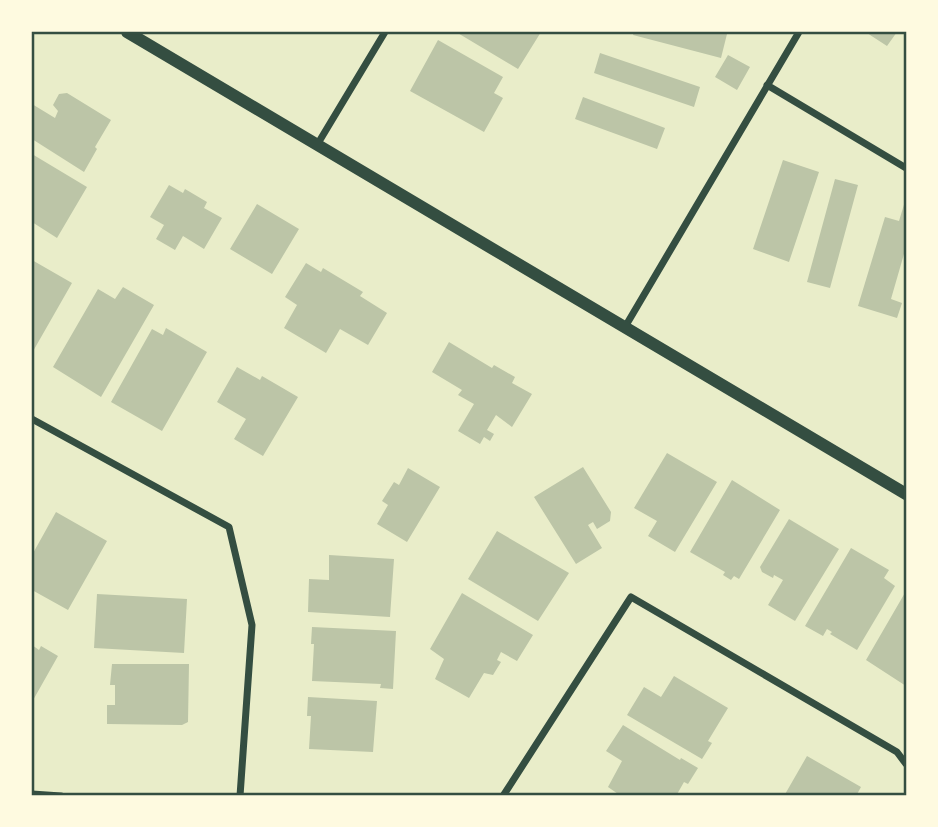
<svg xmlns="http://www.w3.org/2000/svg" width="938" height="827" font-family="'Noto Sans',sans-serif">
<rect width="100%" height="100%" fill="#e9edc9"/>
<!-- building -->
<path fill="#bcc5a7" d="M456,32H541L518,69Z
M634,32H718L727,34L721,58L633,35Z
M868,32H897L887,46L867,33Z
M438,40L503,77L494,93L503,98L484,132L410,91Z
M600,53L700,87L694,107L594,73Z
M728,55L750,67L737,90L715,77Z
M67,93L111,120L95,147L97,149L84,172L32,139V104L55,118L58,111L53,105L59,94Z
M583,97L665,128L657,149L575,119Z
M32,154L87,187L57,238L32,222Z
M783,160L819,172L789,262L753,249Z
M835,179L858,185L830,288L807,282Z
M169,185L183,193L185,189L207,202L204,208L222,218L204,249L183,236L175,250L156,239L164,225L150,217Z
M906,198V247L891,299L902,303L897,318L858,306L885,217L899,221Z
M257,204L299,229L272,274L230,249Z
M32,260L72,283L32,353Z
M306,263L321,272L323,268L363,292L360,296L387,313L368,345L340,329L326,353L284,328L297,305L285,297Z
M123,287L154,305L101,397L53,367L98,289L115,299Z
M166,328L207,352L162,431L111,402L152,329L163,335Z
M449,342L492,368L494,365L515,377L512,383L532,394L512,427L496,415L487,430L494,434L490,441L484,437L480,444L458,431L474,404L458,395L462,390L432,372Z
M237,367L260,380L262,376L298,397L263,456L234,439L246,419L217,402Z
M667,453L717,482L675,552L648,536L657,521L634,508Z
M583,467L611,512L610,521L597,529L593,522L588,525L602,548L576,564L534,497Z
M408,468L440,487L407,542L377,524L388,505L382,501L394,482L399,485Z
M732,480L780,510L739,579L734,576L731,580L723,575L725,572L690,552Z
M56,512L107,541L68,610L32,590V555Z
M789,519L839,549L795,621L768,605L783,580L774,575L773,578L762,572L760,567Z
M497,531L569,573L538,621L468,579Z
M851,548L889,570L884,578L895,586L857,650L830,634L832,632L827,629L823,636L805,626Z
M329,555L394,559L390,617L308,612L309,579L329,580Z
M906,591V686L866,660Z
M462,593L533,635L517,661L501,652L497,660L501,662L493,675L484,673L469,698L435,679L444,659L430,649Z
M97,594L187,599L184,653L94,648Z
M312,627L396,631L393,689L380,688L381,684L312,681L314,644H311Z
M32,645L39,650L41,646L58,656L32,702Z
M112,664H189L188,722L182,725L107,724V705H115V685H110Z
M674,676L728,708L708,741L712,743L702,759L627,715L644,687L661,697Z
M308,697L377,701L373,752L309,749L311,716H307Z
M623,725L680,760L681,758L698,768L688,784L684,782L676,796H621L608,787L622,761L606,751Z
M807,756L861,787L856,796H784Z"/>
<g fill="none" stroke-linecap="round" stroke-linejoin="round">
<!-- minor -->
<path stroke="#344e41" stroke-width="7" d="M767,85L906,168
M317,145L385,32
M625,327L799,32
M32,419L229,527L252,625L240,796
M32,794L61,796
M503,796L631,597L897,752L906,764"/>
<!-- tertiary -->
<path stroke="#344e41" stroke-width="12" d="M127,32L906,494"/>
</g>
<!-- border -->
<rect width="938" height="827" fill="none" stroke="#fefae0" stroke-width="66"/>
<rect x="33" y="33" width="872" height="761" fill="none" stroke="#344e41" stroke-width="2.5"/>
</svg>
